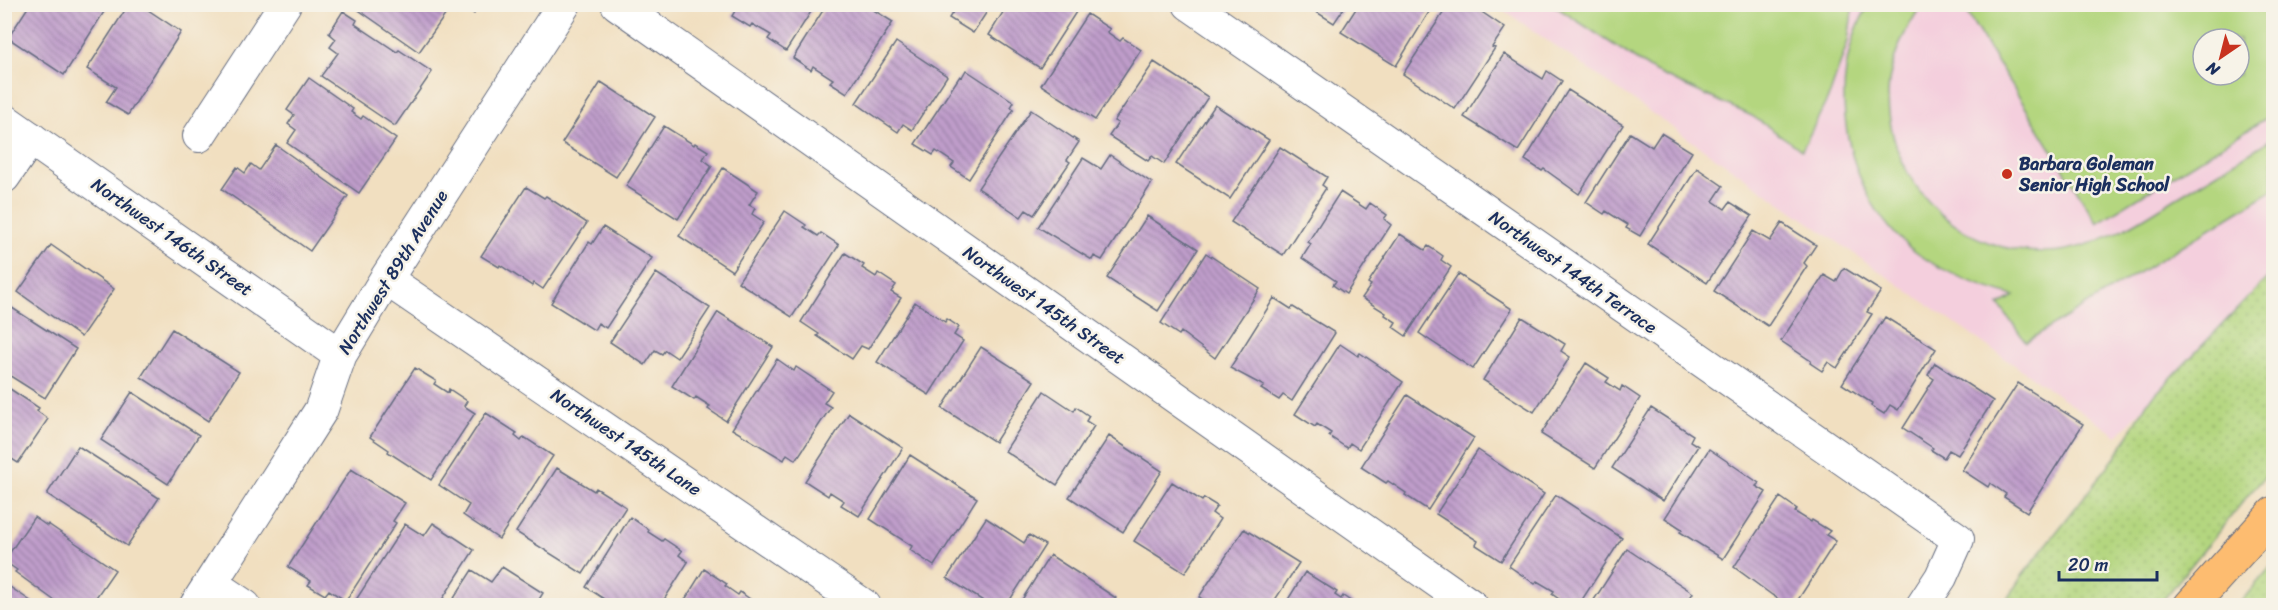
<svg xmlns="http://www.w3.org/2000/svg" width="2278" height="610" font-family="Sriracha,sans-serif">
<defs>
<pattern id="grass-dots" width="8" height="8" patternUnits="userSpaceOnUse" patternTransform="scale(1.5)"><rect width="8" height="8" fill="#b4d67f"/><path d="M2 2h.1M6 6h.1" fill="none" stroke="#9ab870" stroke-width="1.8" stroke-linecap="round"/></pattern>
<pattern id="building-back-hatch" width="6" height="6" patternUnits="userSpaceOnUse" patternTransform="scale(1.5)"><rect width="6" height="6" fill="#bf9dca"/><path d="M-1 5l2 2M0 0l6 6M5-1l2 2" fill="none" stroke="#9a80a7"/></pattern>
</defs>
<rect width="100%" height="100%" fill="#f7f3e8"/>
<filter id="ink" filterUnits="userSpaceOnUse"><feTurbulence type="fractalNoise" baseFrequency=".0167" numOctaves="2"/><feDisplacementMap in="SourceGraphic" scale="12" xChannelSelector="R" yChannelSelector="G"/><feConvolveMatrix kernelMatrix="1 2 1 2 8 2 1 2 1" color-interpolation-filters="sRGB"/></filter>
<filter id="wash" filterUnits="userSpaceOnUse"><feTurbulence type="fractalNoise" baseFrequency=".008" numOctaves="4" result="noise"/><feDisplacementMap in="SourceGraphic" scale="24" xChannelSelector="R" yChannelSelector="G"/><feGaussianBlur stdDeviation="1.35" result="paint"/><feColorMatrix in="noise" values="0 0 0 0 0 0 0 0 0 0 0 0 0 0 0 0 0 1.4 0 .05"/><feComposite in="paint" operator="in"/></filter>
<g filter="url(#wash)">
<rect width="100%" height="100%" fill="#f1dfc0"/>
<!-- built -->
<path fill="#f4cfdd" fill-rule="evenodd" d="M1496,5H2273V273L2262,283L2117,436ZM2203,39H2239V75H2203Z"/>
<!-- grass -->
<path fill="url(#grass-dots)" stroke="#68826e" stroke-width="1.5" d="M2273,273V469L2250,493L2159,605H2003L2022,576L2116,456L2147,403L2262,283Z
M2273,564V605H2238Z"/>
<!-- pitch -->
<path fill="#b4d67f" stroke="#68826e" stroke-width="1.5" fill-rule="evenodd" d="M1553,5H1853L1848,41L1830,94L1802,150L1752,116L1655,72Z
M1869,5H1922C1905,29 1889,62 1888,93C1887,170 1940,237 2017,250C2033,252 2051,253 2067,250C2110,241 2140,220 2177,197C2209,178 2241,158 2273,138V190L2026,342L1999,305L2014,296C1980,286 1948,275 1918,254C1845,202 1821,80 1869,5Z
M1962,5H2273V114L2097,223ZM2203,39H2239V75H2203Z"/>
<g id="blocks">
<!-- building -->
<path fill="url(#building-back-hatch)" d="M4,4H12L4,16Z
M30,4H109L64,75L8,38Z
M129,4H139L181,32L128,115L106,102L116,87L87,69Z
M354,4H453L419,52L353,6Z
M460,4H480L474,14Z
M739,4H816L786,51L768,39L771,35L752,24L750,27L732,16Z
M827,4H864L893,22L847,93L830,82L833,79L813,66L811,70L793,58Z
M958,4H992L973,33L949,18Z
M1008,4H1068L1067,7L1076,12L1040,68L989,35Z
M1359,4H1434L1396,66L1341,32Z
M1449,4H1470L1505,28L1492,47L1495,48L1455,109L1403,74Z
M1305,5H1346L1334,23Z
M343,11L357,20L355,24L397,52L399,50L432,72L395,126L321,76L338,53L330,47L336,39L329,33Z
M1087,14L1110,29L1107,32L1120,41L1123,38L1141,50L1095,120L1041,85Z
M896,42L947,76L912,130L903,124L898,132L856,103Z
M1504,54L1543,79L1547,71L1562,81L1518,151L1464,117Z
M1154,62L1208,97L1164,164L1152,156L1148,161L1109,136L1118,123L1114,121Z
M966,70L1014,102L1011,107L1014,109L969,179L951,167L954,163L936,151L933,155L915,144L960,76L962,77Z
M309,78L353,109L351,112L361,119L363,116L396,139L359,193L287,143L296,130L288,124L294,115L287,110Z
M601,82L655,117L616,177L562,143Z
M1568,90L1623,125L1579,194L1544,169L1542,171L1525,160Z
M1215,105L1269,140L1230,199L1176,164Z
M1031,110L1079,142L1067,160L1070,162L1034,215L1026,210L1021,217L978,188Z
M664,126L694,145L695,143L708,151L703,159L712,166L678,219L626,186Z
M1630,133L1652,147L1661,133L1692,152L1640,236L1626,228L1628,225L1606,211L1604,214L1586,202Z
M276,145L348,196L310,251L222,189L237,167L245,173L251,164L259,170Z
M1280,147L1327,177L1322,185L1326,188L1283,255L1231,222Z
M1110,155L1152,183L1102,260L1094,256L1092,260L1038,227L1083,158L1101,169Z
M723,168L758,191L749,205L755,208L752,214L764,222L732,271L679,236Z
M1697,168L1723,186L1713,201L1725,209L1730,202L1752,216L1707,283L1648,244Z
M526,187L544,198L546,196L587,223L543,289L534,283L532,286L500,265L499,267L481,256Z
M1340,192L1366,209L1370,203L1387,215L1384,219L1391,225L1346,294L1333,285L1336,281L1302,258L1311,244L1308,242Z
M785,211L806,225L804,227L818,236L821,233L839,245L792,317L738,282Z
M1147,216L1198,249L1158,311L1107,278Z
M1782,223L1816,245L1804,263L1807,266L1768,326L1714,291L1753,231L1770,241Z
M603,227L652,258L606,328L598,323L594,330L551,303L589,242L592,244Z
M1400,234L1425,250L1428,246L1436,251L1443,256L1441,260L1451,267L1406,336L1393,327L1396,322L1385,315L1386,313L1362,298L1371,285L1368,283Z
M51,245L114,289L81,337L18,292Z
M845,253L864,265L862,268L876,277L878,273L896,285L891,292L901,298L868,349L861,346L852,359L817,336L819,334L801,322Z
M1206,253L1260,289L1215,358L1181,332L1179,335L1161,323Z
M1844,268L1881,291L1867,312L1872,314L1837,368L1828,362L1822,371L1810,363L1811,361L1781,341L1824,275L1836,282Z
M656,273L710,308L677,358L665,350L662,354L655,350L645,365L610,342Z
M1458,274L1512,309L1473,369L1419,333Z
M1274,298L1291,309L1293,307L1335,333L1292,401L1283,395L1279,400L1261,389L1264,386L1230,368Z
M915,302L945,322L947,319L959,327L954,335L963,341L929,395L877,362Z
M9,306L76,349L45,398L4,372V313Z
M718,312L773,347L726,421L708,409L710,406L696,397L694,400L672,386Z
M1522,317L1565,344L1561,351L1570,357L1534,412L1483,380Z
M1885,317L1936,349L1898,410L1890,405L1884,414L1871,406L1872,403L1842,384Z
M172,329L239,372L208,421L141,377Z
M1340,344L1358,356L1360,353L1403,382L1359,449L1350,443L1347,448L1329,436L1331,433L1317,424L1315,427L1295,414Z
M981,347L1034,381L995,442L942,408Z
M777,359L794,371L796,367L832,391L824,403L831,407L796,460L787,454L784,460L732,429Z
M1586,363L1609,378L1606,382L1620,391L1622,386L1640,398L1595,468L1541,434Z
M1935,363L1993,401L1958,455L1949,450L1944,458L1931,450L1933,448L1903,428L1934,379L1928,375Z
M415,368L436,381L434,384L448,393L449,389L467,401L464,406L475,413L431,480L388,452L389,450L370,437Z
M2018,383L2083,424L2027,512L2004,497L2006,494L1990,483L1988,487L1962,470Z
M4,385L39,408L37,411L48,419L18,463L4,454Z
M1044,391L1074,411L1076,407L1089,416L1086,421L1094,426L1057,485L1005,451Z
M132,392L199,435L168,484L101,440Z
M1407,395L1474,438L1428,510L1405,495L1406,493L1388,481L1386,483L1361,467Z
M1651,408L1693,435L1690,441L1698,446L1663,501L1612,468Z
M486,413L517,433L515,436L521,441L524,437L553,456L499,539L463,515L469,505L439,485Z
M849,413L903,448L859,516L841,505L844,501L830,492L828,496L805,481Z
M1109,436L1162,471L1123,532L1069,497Z
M78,446L159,498L127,546L47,494Z
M1709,449L1759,483L1756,486L1766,492L1723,559L1680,532L1682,529L1665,518Z
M1478,450L1544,494L1501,561L1476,545L1478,541L1436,514Z
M910,455L977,498L934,566L910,550L912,546L870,519Z
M557,468L594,491L596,488L626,507L583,574L516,532Z
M351,469L405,503L393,521L396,523L346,601L329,590L325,595L308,585L311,581L288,567Z
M1172,482L1202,501L1204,498L1217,506L1212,513L1220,519L1185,573L1134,541Z
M1556,495L1622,538L1578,606H1569L1552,594L1554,591L1537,581L1535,584L1509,566Z
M1780,497L1797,509L1795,512L1811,522L1812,520L1830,531L1826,535L1836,541L1794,606H1789L1772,595L1734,567Z
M34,517L47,526L48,524L115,570L90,606H62L15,572L17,570L4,561Z
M630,517L649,530L648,532L662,541L664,539L682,551L679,555L688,562L660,606H609L603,601L604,599L586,587Z
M986,518L1024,543L1029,535L1045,545L1006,606H991L947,578Z
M433,523L474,550L438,606H352L405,524L424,536Z
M1244,529L1299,563L1271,606H1213L1199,597Z
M1627,549L1693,593L1685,606H1590Z
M1050,555L1116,598L1112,606H1018Z
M502,567L543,593L535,606H449L472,570L491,582Z
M704,569L727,584L725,586L738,595L740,592L760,606H681Z
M1305,572L1337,592L1335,595L1341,599L1343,596L1358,606H1284Z
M7,585L38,606H4V589Z"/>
</g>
</g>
<g filter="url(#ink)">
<use href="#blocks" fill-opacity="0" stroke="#666d80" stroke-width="1.5"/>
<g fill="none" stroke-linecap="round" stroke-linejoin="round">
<!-- minor casing -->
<g stroke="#666d80" stroke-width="34">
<path id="minor" d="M617,4L1472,606
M1189,4L1958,539L1941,577L1922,606
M199,136L285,4
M4,177L31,138
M386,279L865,606
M211,583L245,606"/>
</g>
<!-- tertiary casing -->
<g stroke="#666d80" stroke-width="35">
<path id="tertiary" d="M4,120L340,355
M196,606L321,410L340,355L386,279L564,4"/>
</g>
<!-- motorway casing -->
<g stroke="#666d80" stroke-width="35">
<path id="motorway" d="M2190,606L2274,513"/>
</g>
<!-- minor -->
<use href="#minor" stroke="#fff" stroke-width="32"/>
<!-- tertiary -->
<use href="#tertiary" stroke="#fff" stroke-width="33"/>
<!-- motorway -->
<use href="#motorway" stroke="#fdbc6f" stroke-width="33"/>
</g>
</g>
<!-- markers -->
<circle fill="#c8321e" stroke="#f7f3e8" stroke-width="2" cx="2007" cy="174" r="6"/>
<g text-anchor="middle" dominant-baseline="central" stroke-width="5" stroke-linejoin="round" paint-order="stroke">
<!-- poi labels -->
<g font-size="18" font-weight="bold" fill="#1b2f5e" stroke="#f7f3e8" text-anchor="start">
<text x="2019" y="164">Barbara Goleman<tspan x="2019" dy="21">Senior High School</tspan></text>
</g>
<!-- street labels -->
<g font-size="18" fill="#1b2f5e" stroke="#f7f3e8">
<text transform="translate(172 237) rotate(35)">Northwest 146th Street</text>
<text transform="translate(393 272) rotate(-58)">Northwest 89th Avenue</text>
<text transform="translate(1573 272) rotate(35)">Northwest 144th Terrace</text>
<text transform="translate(1044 305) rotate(35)">Northwest 145th Street</text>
<text transform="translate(626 442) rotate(34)">Northwest 145th Lane</text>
</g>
</g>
<!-- margin -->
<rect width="2278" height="610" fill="none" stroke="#f7f3e8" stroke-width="24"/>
<!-- north arrow -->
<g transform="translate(2221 57) rotate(215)"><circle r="28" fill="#f7f3e8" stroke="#9fa5b1" stroke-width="1.5"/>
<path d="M0-4.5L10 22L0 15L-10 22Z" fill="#c8321e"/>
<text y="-9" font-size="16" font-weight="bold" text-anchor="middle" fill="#1b2f5e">N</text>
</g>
<!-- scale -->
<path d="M2059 571v9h98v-9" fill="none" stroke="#1b2f5e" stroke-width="3"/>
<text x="2068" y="571" font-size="18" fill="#1b2f5e" stroke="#f7f3e8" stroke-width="4.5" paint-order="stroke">20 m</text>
</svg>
